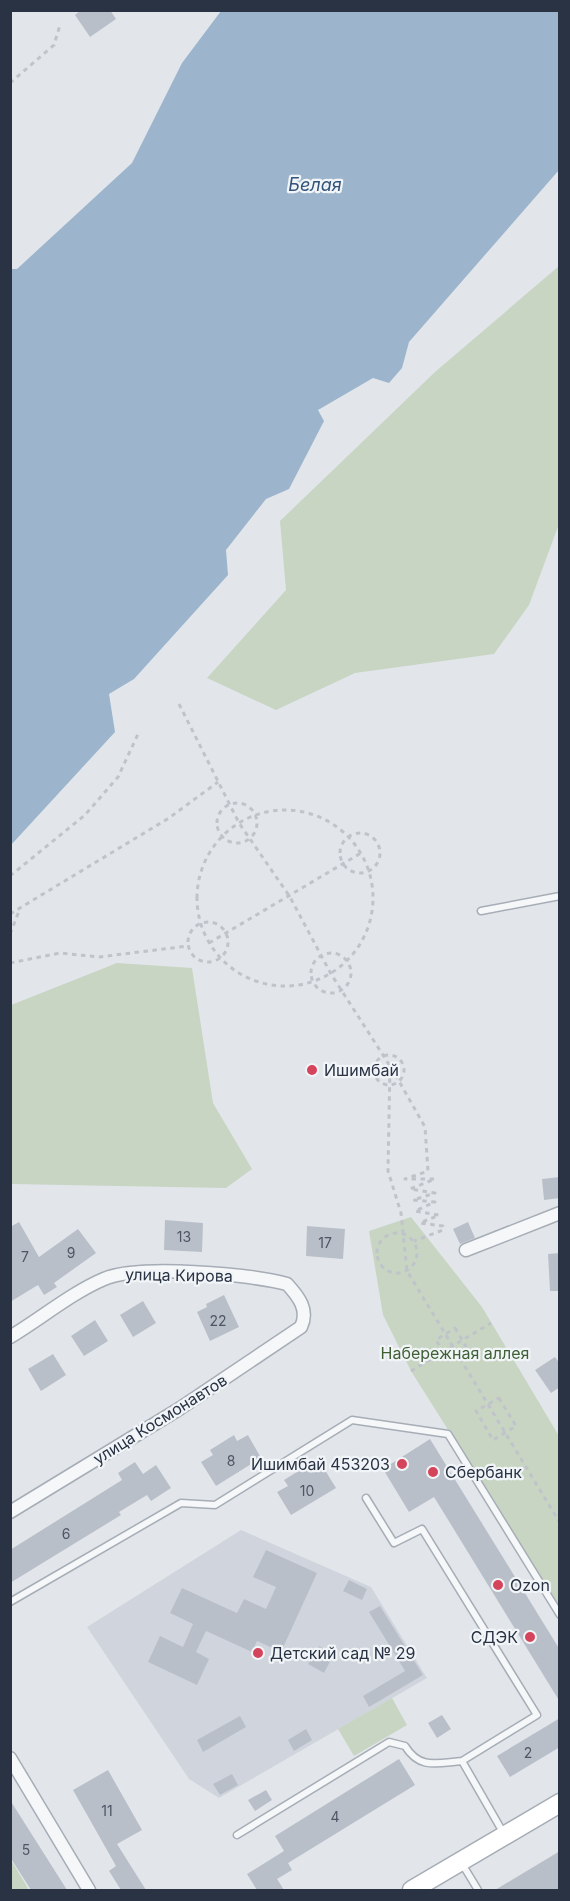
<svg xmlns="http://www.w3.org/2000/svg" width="570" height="1901" font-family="Inter,sans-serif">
<rect width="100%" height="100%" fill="#e2e6eb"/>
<!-- built -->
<path fill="#d0d5dd" d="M241,1530L371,1587L427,1678L219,1798L189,1779L87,1627Z"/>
<!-- green -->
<path fill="#c8d5c3" d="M559,266V524L529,605L494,654L355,673L276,710L207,678L286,590L280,521L435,372Z
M117,963L192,968L213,1103L252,1169L226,1188L11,1184V1005Z
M411,1217L482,1307L559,1436V1606L411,1371L383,1315L369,1231Z
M392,1698L407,1725L354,1756L338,1729Z
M11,1860L29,1890H11Z"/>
<!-- water -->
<path fill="#9cb4cc" d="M221,11H559V170L409,342L402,368L389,383L373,378L318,410L324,421L289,489L266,499L226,550L228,575L134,679L109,694L115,732L11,845V269H17L132,163L182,63Z"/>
<!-- building -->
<path fill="#b9bfc9" d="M81,10H110L116,19L90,37L75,15Z
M560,1177V1198L544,1200L542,1179Z
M165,1220L203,1223L202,1252L164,1250Z
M19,1222L39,1257L78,1229L96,1253L54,1283L57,1287L44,1295L38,1285L10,1302V1227Z
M468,1222L475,1238L460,1244L453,1229Z
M307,1226L345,1229L343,1259L306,1256Z
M560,1253V1291H550L548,1254Z
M224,1295L239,1327L210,1341L197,1312L207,1307L206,1304Z
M143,1301L156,1323L133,1337L120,1315Z
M95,1320L108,1341L84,1356L71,1336Z
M53,1354L66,1375L41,1391L28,1369Z
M555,1357L560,1364V1387L551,1393L535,1370Z
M234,1435L237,1441L248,1435L261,1458L216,1486L201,1462L213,1455L210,1450Z
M430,1439L560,1650V1702L434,1497L409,1512L383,1469Z
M135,1462L143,1474L156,1465L171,1488L151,1501L147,1495L119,1512L121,1515L10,1583V1550L122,1480L118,1473Z
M320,1462L336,1488L291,1515L277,1492L288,1486L284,1480L308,1465L309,1468Z
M266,1550L317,1573L281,1652L257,1641L252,1652L206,1631L196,1652L209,1659L197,1685L148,1662L160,1636L183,1647L193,1624L170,1613L182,1588L237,1613L244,1599L266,1609L276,1587L253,1577Z
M349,1580L367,1589L362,1600L343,1591Z
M380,1606L423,1675L369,1707L363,1696L405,1671L369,1612Z
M319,1646L334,1654L324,1673L308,1664Z
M442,1715L451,1729L437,1738L428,1723Z
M240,1716L246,1727L203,1752L197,1740Z
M560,1718V1747L510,1777L497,1756Z
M306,1729L312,1740L294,1751L288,1740Z
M399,1759L415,1785L288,1863L292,1870L277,1879L284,1890H257L247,1874L284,1851L275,1836Z
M108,1770L142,1830L117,1844L146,1890H121L109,1871L116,1866L73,1790Z
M232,1774L238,1785L220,1795L213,1784Z
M266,1790L272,1800L255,1811L248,1800Z
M10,1800L36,1841L67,1890H31L10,1857Z
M560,1851V1890H495Z"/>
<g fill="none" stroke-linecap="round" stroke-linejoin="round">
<!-- lane casing -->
<g stroke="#a7adb6" stroke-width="9">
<path id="lane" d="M481,911L560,896
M366,1498L394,1543L422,1529L537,1715L462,1761L504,1834
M10,1602L181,1503L215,1505L352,1420L448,1434L560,1615
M237,1835L389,1742L405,1746C420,1770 437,1763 462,1761
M461,1862L478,1890"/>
</g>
<!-- street casing -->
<g stroke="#a7adb6" stroke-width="15">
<path id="street" d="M466,1250L560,1213
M10,1337C40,1319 73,1292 104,1279C139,1264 249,1274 287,1284C299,1297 309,1310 301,1327L179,1409L10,1512
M10,1758L89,1890"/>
</g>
<!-- secondary casing -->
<g stroke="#a7adb6" stroke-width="21">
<path id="secondary" d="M412,1890L560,1803"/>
</g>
<!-- path -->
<path stroke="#c0c4ca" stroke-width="3" stroke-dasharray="4.5 4.5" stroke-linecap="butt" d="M10,83L54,45L60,25
M179,704L239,823L290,897L331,974L390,1066L388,1171L401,1213L407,1271L560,1523
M217 823a20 20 0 1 1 40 0a20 20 0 1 1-40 0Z
M197 898a88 88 0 1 1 176 0a88 88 0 1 1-176 0Z
M340 853a20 20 0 1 1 40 0a20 20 0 1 1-40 0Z
M10,876L85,815L118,777L139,732
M10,914L169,818L218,782
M188 942a20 20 0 1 1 40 0a20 20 0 1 1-40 0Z
M10,934L19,911
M209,943L361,853
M311 973a20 20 0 1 1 40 0a20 20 0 1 1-40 0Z
M10,963L60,953L99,957L188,946
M374 1070a15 15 0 1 1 30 0a15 15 0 1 1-30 0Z
M391,1067L425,1127L428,1171L405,1179H435L410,1189L435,1193L413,1200L435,1202L415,1211L439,1215L420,1223L443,1226V1230L414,1241
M377 1253a20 20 0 1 1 40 0a20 20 0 1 1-40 0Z
M455,1328L467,1348L448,1360L436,1340Z
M411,1371L491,1323
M499,1398L516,1426L493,1440L476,1411Z"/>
<!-- lane -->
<use href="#lane" stroke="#f5f7f9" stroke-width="6"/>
<!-- street -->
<use href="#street" stroke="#f5f7f9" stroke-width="12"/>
<!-- secondary -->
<use href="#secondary" stroke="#fff" stroke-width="18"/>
</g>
<!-- markers -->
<g fill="#d4445b" stroke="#f2f5f8" stroke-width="2">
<circle cx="312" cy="1070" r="6"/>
<circle cx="402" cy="1464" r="6"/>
<circle cx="433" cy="1472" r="6"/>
<circle cx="498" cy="1585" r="6"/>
<circle cx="530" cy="1637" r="6"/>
<circle cx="258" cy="1653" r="6"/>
</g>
<g text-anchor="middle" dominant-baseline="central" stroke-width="4.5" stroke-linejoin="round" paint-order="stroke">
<!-- number labels -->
<g font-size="14" fill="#4d5665">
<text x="184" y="1236">13</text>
<text x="325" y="1242">17</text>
<text x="71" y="1252">9</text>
<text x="25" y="1256">7</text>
<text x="218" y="1320">22</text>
<text x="231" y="1460">8</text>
<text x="307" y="1490">10</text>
<text x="66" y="1533">6</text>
<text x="528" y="1752">2</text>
<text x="107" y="1810">11</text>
<text x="335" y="1816">4</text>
<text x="26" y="1849">5</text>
</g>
<!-- poi labels -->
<g font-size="16" fill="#293344" stroke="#f2f5f8" text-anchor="start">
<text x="324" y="1070">Ишимбай</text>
<text x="390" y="1464" text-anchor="end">Ишимбай 453203</text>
<text x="445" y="1472">Сбербанк</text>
<text x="510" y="1585">Ozon</text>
<text x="518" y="1637" text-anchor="end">СДЭК</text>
<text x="270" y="1653">Детский сад № 29</text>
</g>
<!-- street labels -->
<g font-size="16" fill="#293344" stroke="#f2f5f8">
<text transform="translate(179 1275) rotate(1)">улица Кирова</text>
<text transform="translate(160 1419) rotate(-32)">улица Космонавтов</text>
</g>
<!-- park labels -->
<g font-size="16" fill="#3f6036" stroke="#f2f5f8">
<text x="455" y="1353">Набережная аллея</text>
</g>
<!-- water labels -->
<g font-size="18" font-style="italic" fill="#32537a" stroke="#f2f5f8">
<text x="315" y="184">Белая</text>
</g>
</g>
<!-- border -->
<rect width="570" height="1901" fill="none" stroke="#293344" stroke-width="24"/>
</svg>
